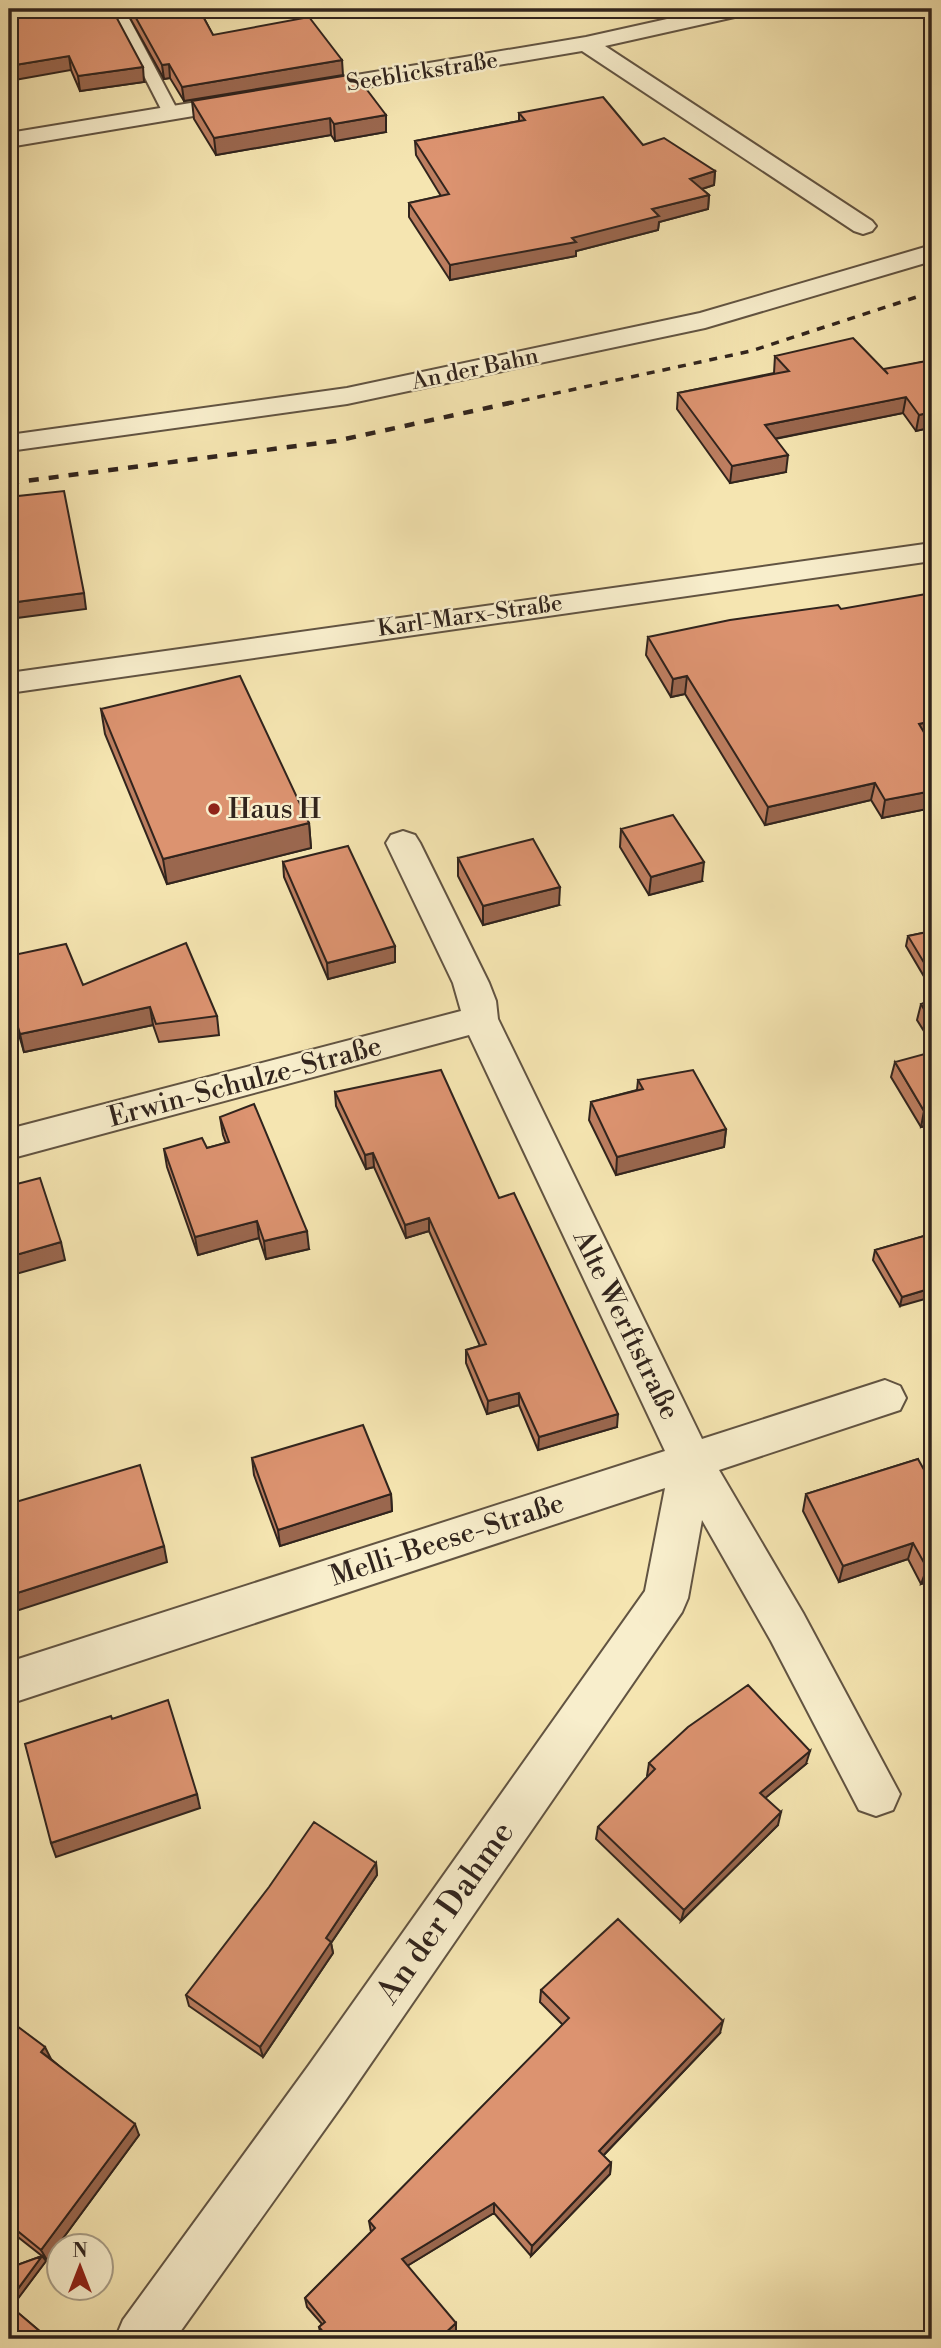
<svg xmlns="http://www.w3.org/2000/svg" width="941" height="2348" font-family="'Libre Bodoni',serif">
<rect width="100%" height="100%" fill="#f5e5b1"/>
<filter id="stains"><feTurbulence type="fractalNoise" baseFrequency=".00286" numOctaves="4"/><feColorMatrix values="0 0 0 0 .2 0 0 0 0 .09 0 0 0 0 .02 0 0 0 .5 -.17"/></filter>
<radialGradient id="worn" r=".72"><stop offset=".6" stop-color="#630" stop-opacity="0"/><stop offset="1" stop-color="#630" stop-opacity=".3"/></radialGradient>
<g fill="none" stroke-linecap="round" stroke-linejoin="round">
<!-- service casing -->
<g stroke="#625442" stroke-width="4">
<path id="service" d="M110,9H124L179,113L176,116H166L163,113Z"/>
</g>
<!-- minor casing -->
<g stroke="#625442" stroke-width="4">
<path id="minor" d="M712,9H751L748,14L605,46L872,221L876,226L872,231L863,234L854,231L582,51L308,97L300,95L296,90L300,85L308,83L586,37Z
M245,94L253,96L257,101L253,106L9,147V133Z
M932,245V261L705,328L347,404L9,451V435L347,388L700,313Z
M403,831L415,835L420,843L489,983L496,1001L498,1019L702,1439L885,1380L900,1386L906,1398L900,1410L719,1470L803,1613L900,1794L893,1810L876,1816L859,1810L771,1641L702,1520L688,1598L682,1612L345,2101L175,2339H115L123,2320L309,2065L645,1591L665,1488L9,1704V1662L665,1451L469,1035L9,1159V1129L461,1011L453,983L386,843L391,835Z"/>
</g>
<!-- tertiary casing -->
<g stroke="#625442" stroke-width="4">
<path id="tertiary" d="M932,543V561L9,693V673Z"/>
</g>
<!-- service -->
<use href="#service" fill="#f8eecc" fill-rule="evenodd"/>
<!-- minor -->
<use href="#minor" fill="#f8eecc" fill-rule="evenodd"/>
<!-- tertiary -->
<use href="#tertiary" fill="#f8eecc" fill-rule="evenodd"/>
<!-- rail-far1 -->
<path stroke="#31241d" stroke-width="3.5" stroke-dasharray="8 8" stroke-linecap="butt" d="M506,404L751,351L932,292"/>
<!-- rail -->
<path stroke="#31241d" stroke-width="4.5" stroke-dasharray="10 10" stroke-linecap="butt" d="M9,483L336,441L514,402"/>
</g>
<!-- wall -->
<path fill="#bd7e60" stroke="#31241d" stroke-width="2" d="M9,9L144,82L80,91L71,70Z
M125,9H199L213,35L343,75L184,101L170,78L164,79Z
M355,74L386,132L335,141L331,135L216,155L194,119L192,101Z
M519,113L643,145L715,171L714,185L702,189L709,195L708,209L659,222L658,230L576,251V256L450,280L409,217V203L441,196L416,155L415,141L519,121Z
M775,356L884,370L932,360V432L929,428L916,431L903,413L775,439L786,472L730,483L677,409L678,393L774,373Z
M648,637L928,739L932,746V808L882,818L871,800L765,825L685,694L671,697L646,655Z
M101,709L309,823L311,848L167,884L105,734Z
M621,829L702,881L649,895L620,847Z
M458,858L559,905L483,925L458,876Z
M283,862L395,946V962L328,979L284,877Z
M932,931V990L906,946L908,936Z
M9,956L83,985L217,1016L219,1035L159,1042L153,1025L24,1052L9,1001Z
M932,1001V1044L917,1020L921,1004Z
M895,1062L932,1124L921,1127L891,1077Z
M638,1080L726,1129L724,1147L616,1175L589,1120L591,1102L637,1090Z
M335,1092L499,1198L617,1427L538,1450L519,1405L487,1414L466,1363V1350L480,1346L429,1231L406,1238L374,1167L366,1169L336,1106Z
M220,1117L309,1249L266,1259L259,1238L198,1255L167,1167L164,1149L207,1148L226,1143L223,1135Z
M931,1234L900,1306L873,1260L875,1250Z
M252,1458L391,1494L392,1511L280,1546L254,1475Z
M918,1459L932,1580L921,1584L908,1559L839,1582L803,1511L806,1494Z
M649,1763L806,1764L765,1798L778,1825L681,1921L596,1839L598,1827L648,1777L647,1776Z
M376,1863L377,1875L331,1943L333,1953L263,2057L189,2006L186,1995Z
M541,1990L720,2033L603,2156L611,2163L610,2174L531,2256L494,2213L407,2266L456,2332L448,2339H324L321,2336L319,2327L322,2324L307,2307L305,2298L371,2232L369,2221L563,2025L540,2002Z
M9,2020L51,2059L139,2135L47,2260L43,2256L46,2261L11,2307L43,2334L46,2339H9V2268L42,2256L9,2230Z"/>
<!-- shaded-wall -->
<path fill="#9a674e" stroke="#31241d" stroke-width="2" d="M69,56L71,70L9,81V66Z
M342,60L343,75L184,101L182,87Z
M169,64L170,78L164,79L162,65Z
M143,67L144,82L80,91L78,76Z
M386,115V132L335,141L334,124Z
M330,118L331,135L216,155L214,138Z
M715,171L714,185L689,193L690,179Z
M709,195L708,209L659,222L658,230L576,251V256L450,280V265L572,238L652,209Z
M906,397L903,413L763,441L765,425Z
M932,412L929,428L916,431L919,415Z
M788,455L786,472L730,483L732,466Z
M84,593L86,609L9,619V603Z
M687,676L685,694L671,697L673,679Z
M932,721V738L915,742L919,724Z
M875,783L871,800L765,825L768,807Z
M932,791V808L882,818L885,800Z
M309,823L311,848L167,884L163,859Z
M704,862L702,881L649,895L651,877Z
M560,887L559,905L483,925V906Z
M395,946V962L328,979L327,963Z
M150,1007L153,1025L24,1052L20,1034Z
M932,1109V1124L921,1127L924,1111Z
M726,1129L724,1147L616,1175L617,1157Z
M373,1153L374,1167L366,1169L365,1155Z
M429,1218V1231L406,1238L405,1225Z
M257,1221L259,1238L198,1255L195,1237Z
M307,1231L309,1249L266,1259L264,1241Z
M61,1242L65,1260L9,1276V1257Z
M932,1288V1297L900,1306L902,1297Z
M519,1393V1405L487,1414L488,1401Z
M618,1414L617,1427L538,1450L539,1437Z
M391,1494L392,1511L280,1546L278,1530Z
M913,1543L908,1559L839,1582L843,1566Z
M164,1546L167,1562L16,1611L11,1595Z
M932,1566V1580L921,1584L927,1568Z
M810,1751L806,1764L757,1805L760,1793Z
M197,1794L200,1808L56,1857L51,1843Z
M781,1812L778,1825L681,1921L684,1910Z
M376,1863L377,1875L331,1943L333,1953L263,2057L260,2047L326,1938Z
M723,2021L720,2033L597,2162L599,2151Z
M45,2047L51,2059L41,2052Z
M135,2124L139,2135L47,2260L41,2250Z
M611,2163L610,2174L531,2256L532,2246Z
M494,2203V2213L402,2269V2259Z
M42,2256L46,2261L11,2308L9,2306V2301Z
M456,2323V2332L448,2339H442V2336Z"/>
<!-- building -->
<path fill="#dc9370" stroke="#31241d" stroke-width="2" d="M9,9H112L143,67L78,76L69,56L9,66Z
M131,9H199L213,35L309,17L342,60L182,87L169,64L162,65Z
M355,74L386,115L334,124L330,118L214,138L192,101Z
M603,97L643,145L664,138L715,171L690,179L709,195L652,209L659,216L572,238L576,242L450,265L409,203L449,194L415,141L525,120L519,113Z
M853,338L888,374L884,369L932,360V412L919,415L906,397L765,425L788,455L732,466L678,393L789,371L775,356Z
M64,491L84,593L9,603V497Z
M932,593V721L919,724L932,746V791L885,800L875,783L768,807L687,676L673,679L648,637L730,620L838,605L841,609Z
M240,676L309,823L163,859L101,709Z
M673,815L704,862L651,877L621,829Z
M533,839L560,887L483,906L458,858Z
M348,846L395,946L327,963L283,862Z
M932,931V976L908,936Z
M186,943L217,1016L156,1024L150,1007L20,1034L9,997V956L66,944L83,985Z
M932,1001V1023L921,1004Z
M932,1052V1109L924,1111L895,1062Z
M441,1070L499,1198L514,1193L618,1414L539,1437L519,1393L488,1401L466,1350L486,1344L429,1218L405,1225L373,1153L365,1155L335,1092Z
M693,1070L726,1129L617,1157L591,1102L643,1089L638,1080Z
M254,1104L307,1231L264,1241L257,1221L195,1237L164,1149L202,1138L207,1148L229,1142L220,1117Z
M40,1178L61,1242L9,1257V1186Z
M931,1234L932,1237V1288L902,1297L875,1250Z
M363,1425L391,1494L278,1530L252,1458Z
M918,1459L932,1484V1566L927,1568L913,1543L843,1566L806,1494Z
M140,1465L164,1546L11,1595L9,1586V1504Z
M748,1685L810,1751L760,1793L781,1812L684,1910L598,1827L655,1769L649,1763L688,1727Z
M168,1700L197,1794L51,1843L25,1744L111,1716L112,1719Z
M314,1822L376,1863L326,1938L331,1942L260,2047L186,1995L269,1887Z
M618,1919L723,2021L599,2151L611,2163L532,2246L494,2203L402,2259L456,2323L442,2336L445,2339H329L319,2327L325,2322L305,2298L375,2228L369,2221L569,2018L541,1990Z
M9,2020L45,2047L41,2052L135,2124L41,2250L9,2224Z
M42,2256L9,2301V2268Z
M9,2305L43,2334L39,2339H9Z"/>
<!-- markers -->
<circle fill="#8f2418" stroke="#f8eecc" stroke-width="2.5" cx="214" cy="809" r="7"/>
<g text-anchor="middle" dominant-baseline="central" stroke-width="5" stroke-linejoin="round" paint-order="stroke">
<!-- far-street labels -->
<g font-size="23" fill="#31241d" stroke="#f8eecc">
<text transform="translate(422 72) rotate(-9)">Seeblickstraße</text>
<text transform="translate(475 369) rotate(-12)">An der Bahn</text>
<text transform="translate(470 616) rotate(-8)">Karl-Marx-Straße</text>
</g>
<!-- poi labels -->
<g font-size="28" fill="#31241d" stroke="#f8eecc" text-anchor="start">
<text x="228" y="809">Haus H</text>
</g>
<!-- street labels -->
<g font-size="28" fill="#31241d" stroke="#f8eecc">
<text transform="translate(245 1082) rotate(-15)">Erwin-Schulze-Straße</text>
<text transform="translate(626 1325) rotate(64)">Alte Werftstraße</text>
<text transform="translate(447 1540) rotate(-18)">Melli-Beese-Straße</text>
</g>
<!-- near-street labels -->
<g font-size="33" fill="#31241d" stroke="#f8eecc">
<text transform="translate(446 1913) rotate(-55)">An der Dahme</text>
</g>
</g>
<!-- margin -->
<rect width="941" height="2348" fill="none" stroke="#f5e5b1" stroke-width="35"/>
<rect x="10" y="10" width="920" height="2327" fill="none" stroke="#31241d" stroke-width="3.5"/>
<rect x="18" y="18" width="906" height="2313" fill="none" stroke="#31241d" stroke-width="2"/>
<!-- north arrow -->
<g transform="translate(80 2267)"><circle r="33" fill="#f8eecc" stroke="#a89d86" stroke-width="2"/>
<path d="M0-5L12 26L0 18L-12 26Z" fill="#8f2418"/>
<text y="-10" font-size="19" font-weight="bold" text-anchor="middle" fill="#31241d">N</text>
</g>
<rect width="100%" height="100%" filter="url(#stains)"/>
<rect width="100%" height="100%" fill="url(#worn)"/>
</svg>
